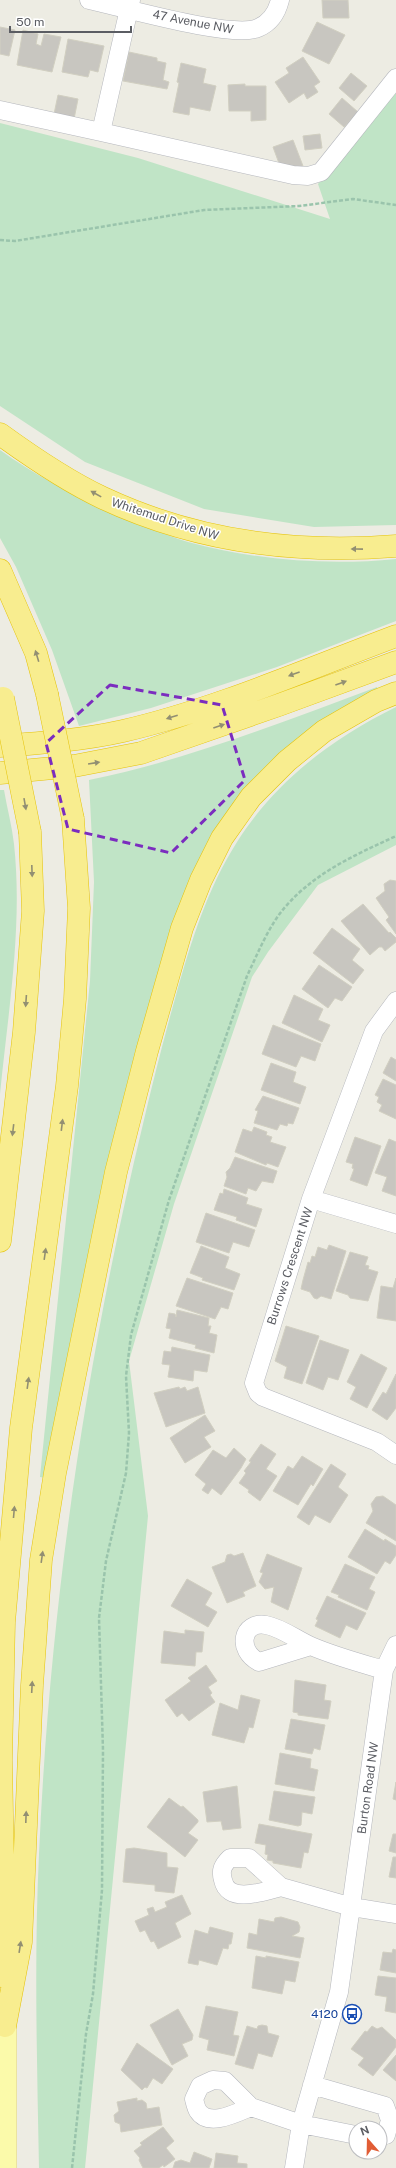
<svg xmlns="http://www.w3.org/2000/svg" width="396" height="2168" font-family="'Public Sans',sans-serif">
<rect width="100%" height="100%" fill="#edece3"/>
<!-- green -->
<path fill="#c0e4c6" d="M396,93V525L314,527L204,509L85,462L0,406V123L138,158L330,219L318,184Z
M0,450C45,482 96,507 148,527C161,532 174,538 188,542C255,560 327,566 396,559V621L277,667L151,708L79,726L52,650L16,567L0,538Z
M377,687L378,690L205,853L46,1478L40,1477L90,981L94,882L89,780C188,760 282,722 377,687Z
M396,707V845L318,885L268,952L252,977L174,1204L129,1361L148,1516L85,2168H39C37,2063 34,1959 39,1854C50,1607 85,1364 143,1124C153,1081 164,1038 176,995C191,942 207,889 237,842C276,781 331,739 396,707Z
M0,790H4C7,808 12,826 14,844C23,927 8,1012 0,1094Z"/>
<!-- building -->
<path fill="#c8c6c0" stroke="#d1cfc1" d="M322,0H348L349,18H323Z
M317,22L345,35L329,64L302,51Z
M0,27L15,30L9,56L0,54Z
M23,30L38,34L36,44L41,46L44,34L61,37L52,72L17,65Z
M68,39L104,46L98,72L90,70L88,77L62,72Z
M129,52L157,58V61L166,63L163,80L169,82L167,89L123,81Z
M303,57L320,82L314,86L318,92L307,99L304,93L289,103L275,82L289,73L286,68Z
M181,63L206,69L203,83L216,86L210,111L190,107L189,115L173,112L179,83L177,82Z
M351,73L367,86L354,101L339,88Z
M245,84V86H266V120L251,121V111H229L228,85Z
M58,95L78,99L74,119L54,114Z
M342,98L358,112L344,127L329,114Z
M320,134L322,148L305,150L303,136Z
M293,140L303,166L288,171L280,166L273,147Z
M390,880L396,881V934L386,920L389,917L376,898L385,891L384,884Z
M363,904L389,933L390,932L396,938V942L385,951L382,947H379L370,955L341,921Z
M332,928L360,949L352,960L364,970L353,984L313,953Z
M319,965L352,987L342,1001L335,998L328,1008L302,989Z
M294,995L323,1009L318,1020L330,1025L322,1042L282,1023Z
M273,1025L321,1044L315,1061L301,1056L296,1067L262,1054Z
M391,1057L396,1060V1081L383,1073Z
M271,1063L296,1072L293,1082L306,1087L300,1104L261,1090Z
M383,1079L396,1085V1119L379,1111L382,1105L377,1102L379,1097L375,1095Z
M263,1096L299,1108L293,1124L288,1123L287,1126L280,1124L277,1130L254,1123L258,1111L255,1110Z
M254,1127L267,1132L266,1135L272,1137L270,1142L286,1147L278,1167L267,1163L266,1165L235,1152L243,1129L252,1132Z
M355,1137L381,1146L367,1186L350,1180L354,1169L352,1168L353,1164L346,1162Z
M389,1139L396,1142V1196L382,1191L387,1177L375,1173Z
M235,1157L277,1171L273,1183L262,1181L256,1191L248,1188L246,1194L224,1186L227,1177L226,1172L230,1168Z
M224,1189L248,1198L246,1204L262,1209L256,1227L236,1220L237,1217L214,1210L220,1193L223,1194Z
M206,1213L255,1230L249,1247L233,1242L229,1253L196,1242Z
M329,1245L346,1251L331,1299L321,1296L317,1299L314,1298L310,1292L301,1289L303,1280L308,1262L310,1263L312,1256L315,1257L318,1247L327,1250Z
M201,1246L229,1257L225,1268L240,1274L234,1290L202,1280L203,1278L190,1273Z
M350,1252L368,1257L365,1265L369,1266L368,1269L378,1272L368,1301L350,1298L348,1295L336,1291Z
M187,1278L233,1293L228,1309L221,1307L215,1319L176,1306Z
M396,1278V1321L377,1318L381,1286L393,1288Z
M177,1310L209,1318L208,1326H211L209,1333L217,1335L214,1353L195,1348L196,1345L169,1338L171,1329L166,1328L169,1313L175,1314L176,1317Z
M286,1326L319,1336L302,1384L284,1378L287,1367L275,1361Z
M320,1340L349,1350L338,1380L328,1377L323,1390L306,1383Z
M172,1347L210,1355L207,1372L194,1370L193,1381L168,1377L170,1365L162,1364L164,1351L171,1352Z
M361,1354L387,1368L367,1408L350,1399L356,1387L347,1382Z
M396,1374V1408L387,1420L372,1410L383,1392L386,1394Z
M179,1387L180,1389L185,1387L187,1391L198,1387L205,1413L166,1427L154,1393Z
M205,1415L215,1431L204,1437L211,1447L185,1463L170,1438Z
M261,1444L276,1454L266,1469L277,1476L260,1501L248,1492L249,1490L239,1483L246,1473L244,1471L251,1462L249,1461Z
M234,1448L246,1459L241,1468L221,1495L212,1488L208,1494L202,1490L206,1484L195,1475L213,1450L226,1458Z
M302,1456L323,1469L313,1486L311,1484L298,1505L273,1491L288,1466L293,1469Z
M331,1464L346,1474L338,1487L348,1495L330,1523L315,1515L309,1525L297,1517Z
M383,1496L396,1505V1541L366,1523L373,1511L371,1504L376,1497Z
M365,1529L384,1541L385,1539L396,1546V1555L390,1564L385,1561L377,1574L348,1557Z
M243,1553L256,1586L243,1592L245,1596L227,1603L212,1567L225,1562L227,1555L231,1554L234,1556Z
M267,1554L302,1568L288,1610L271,1602L274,1587L265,1589L259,1582L263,1573L260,1572Z
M345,1564L375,1577L369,1589L375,1592L367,1610L338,1597L339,1595L331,1592Z
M187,1579L212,1593L205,1605L217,1612L208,1627L171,1606Z
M327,1596L366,1613L357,1630L346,1625L340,1638L315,1626L318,1620L316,1619Z
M185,1630L204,1632L202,1652H196L195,1666L161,1663L164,1631L185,1634Z
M206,1665L217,1681L208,1687L212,1693L210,1695L215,1702L189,1721L182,1713L177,1717L165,1700L191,1681L188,1678Z
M295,1680L326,1685L324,1700L331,1701L328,1719L298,1715V1713L293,1712Z
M241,1695L260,1700L253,1728L249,1727L244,1743L212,1735L220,1703L238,1710Z
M291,1719L325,1725L320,1750L314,1748L312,1754L285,1749Z
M280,1753L311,1759L310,1768L318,1770L314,1791L275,1784Z
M396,1782V1800L393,1799Z
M237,1786L241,1828L223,1830L221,1821L207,1822L203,1792Z
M274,1791L315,1797L312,1814L302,1812L301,1825L298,1826L269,1820Z
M169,1798L181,1807L183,1806L198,1820V1822L188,1833L198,1840L185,1857L147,1827Z
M259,1824L312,1834L308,1853L304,1852L301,1868L273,1863V1861L267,1860L268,1855L265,1854L266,1845L255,1843Z
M393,1834H396V1853L389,1851Z
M134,1848L167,1853V1867L178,1868L174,1893L155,1891V1885L123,1882L126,1849Z
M393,1857H396V1878L389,1877Z
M182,1895L191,1914L175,1923L181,1937L158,1949L154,1941L151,1942L145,1930L140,1932L135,1921L149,1915L147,1909L153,1907L155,1912L167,1907L165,1902Z
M281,1917L298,1922L300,1927L299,1932L292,1936L304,1938L300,1958L247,1948L249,1933L257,1935L259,1919L274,1922L275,1918Z
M210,1927L233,1933L231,1944H229L228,1949L223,1948L217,1965L199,1960L198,1965L188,1963L195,1930L208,1934Z
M393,1949L396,1950V1973L380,1970L383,1952L392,1953Z
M256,1956L266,1958V1956L299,1962L295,1982L285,1980L282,1994L252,1988Z
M378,1976L396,1978V2013L385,2011L387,1997L375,1995Z
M206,2006L238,2012L233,2035L239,2036L234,2056L207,2050L209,2040L199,2037Z
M178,2009L193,2035L192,2040L182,2044L188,2056L172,2065L150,2025Z
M262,2025L267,2026L268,2033L279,2036L272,2057L258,2053L253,2069L235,2064L247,2026L257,2029L258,2026Z
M372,2026L377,2029L382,2027L396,2040V2047L373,2076L358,2065L364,2058L351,2049L365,2031L367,2032Z
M137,2043L173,2069L162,2084L153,2078L147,2088L145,2087L142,2090L121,2070Z
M396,2055V2081L383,2070Z
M137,2098V2101L142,2100L146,2103L147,2109L159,2107L162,2125L121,2132L120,2124L115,2122L114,2115L119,2111L117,2102Z
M163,2127L174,2141L166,2148L175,2159L164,2167L163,2165L159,2168H143L139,2160L140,2158L134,2151L142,2145L140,2143Z
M194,2152L212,2159L209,2168H173L175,2162L181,2160L190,2163Z
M216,2153L238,2156L237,2163L247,2164V2168H214Z"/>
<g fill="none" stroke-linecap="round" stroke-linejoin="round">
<!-- minor casing -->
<g stroke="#b5b7bd" stroke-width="19">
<path id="minor" d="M89,0C122,7 232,39 258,28C270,23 277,12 280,0
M0,110L101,132L131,0
M101,132L293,175L308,176L321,172L396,78
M396,1001L374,1031L311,1199L254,1383L258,1393L263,1397L377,1442L396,1455
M311,1199L396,1224
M311,1646L259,1662C236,1650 242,1621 266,1625C282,1628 297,1640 311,1646C334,1656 360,1663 384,1670
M281,1887C265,1891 228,1905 223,1880C220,1870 223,1865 230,1858H249L281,1887L352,1907L396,1914
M312,2085L385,2106L390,2120L386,2135L380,2136
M251,2107C238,2112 209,2128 198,2111C196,2108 195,2103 194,2099L200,2086L213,2080L225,2081L251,2107L301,2124L356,2135
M294,2168L301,2124L339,1992L384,1670L396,1645"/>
</g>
<!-- major casing -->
<g stroke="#ead95e" stroke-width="23">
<path id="major" d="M5,2168V2026"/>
</g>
<!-- highway casing -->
<g stroke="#e5c30b" stroke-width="23">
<path id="highway" d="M0,434C33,458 67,481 103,498C195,541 296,554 396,546
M0,570L36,653L47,694
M0,746C42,743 83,740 123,731C214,710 308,669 396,636
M0,773L74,766L141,753L279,705L396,662
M0,1241L24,1032L33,911L30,832
M5,1977L1,1760L4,1622L21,1428L67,1086L75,999L79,908L73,819
M5,2026L21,1942L32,1685L41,1560L55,1473L116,1172L147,1051L182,928L201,880L222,838L251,797L287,761L324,731L376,701L396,693"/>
</g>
<!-- path -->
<path stroke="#9ac4ac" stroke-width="2.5" stroke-dasharray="4 2" stroke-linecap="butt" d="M0,240L15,241L204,210L299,206L353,199L396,205
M72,2168L86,2034L93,1994L102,1890L103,1750L99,1618L106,1561L126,1473L129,1433L126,1376L131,1335L169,1200L247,976C258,953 269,925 286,906C316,872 355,855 396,836"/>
<!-- minor -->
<use href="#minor" stroke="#fff" stroke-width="18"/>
<!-- major -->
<use href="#major" stroke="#fbfaaa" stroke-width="22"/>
<!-- highway -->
<use href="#highway" stroke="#f8ed8f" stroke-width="22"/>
<!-- highway-bridge casing -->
<g stroke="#e5c30b" stroke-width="23" stroke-linecap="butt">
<path id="highway-bridge" d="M47,694L73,819
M3,698L30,832"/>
</g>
<!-- highway-bridge -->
<use href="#highway-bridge" stroke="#f8ed8f" stroke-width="22"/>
</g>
<!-- one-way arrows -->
<defs><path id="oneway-solid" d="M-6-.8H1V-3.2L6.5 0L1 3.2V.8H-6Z"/></defs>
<g fill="#928f72">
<use href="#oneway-solid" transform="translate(96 494) rotate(-151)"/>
<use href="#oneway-solid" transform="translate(357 549) rotate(-179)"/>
<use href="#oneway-solid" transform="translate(37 656) rotate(-107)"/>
<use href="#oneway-solid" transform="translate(294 674) rotate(160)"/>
<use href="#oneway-solid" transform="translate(341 683) rotate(-20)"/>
<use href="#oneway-solid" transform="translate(172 717) rotate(163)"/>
<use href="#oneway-solid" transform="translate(219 726) rotate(-19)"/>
<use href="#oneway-solid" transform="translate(94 763) rotate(-9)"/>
<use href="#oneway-solid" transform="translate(25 804) rotate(80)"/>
<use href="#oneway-solid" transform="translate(32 871) rotate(88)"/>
<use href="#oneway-solid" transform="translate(26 1001) rotate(94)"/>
<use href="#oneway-solid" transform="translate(62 1125) rotate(-83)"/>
<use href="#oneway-solid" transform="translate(13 1130) rotate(97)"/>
<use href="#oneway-solid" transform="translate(45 1254) rotate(-82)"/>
<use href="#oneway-solid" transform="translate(28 1383) rotate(-82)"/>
<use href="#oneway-solid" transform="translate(14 1512) rotate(-85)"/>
<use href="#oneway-solid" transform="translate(42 1557) rotate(-82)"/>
<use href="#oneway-solid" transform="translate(32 1687) rotate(-87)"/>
<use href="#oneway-solid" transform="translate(26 1817) rotate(-88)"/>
<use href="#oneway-solid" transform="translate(20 1947) rotate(-81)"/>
</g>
<!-- marked area -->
<path fill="none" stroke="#7b2cbf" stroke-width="3" stroke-dasharray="8 5" stroke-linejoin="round" d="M110,685L222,705L245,780L171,853L68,829L46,743Z"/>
<!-- icons -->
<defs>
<g id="bus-ring" transform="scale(1)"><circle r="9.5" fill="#fff" stroke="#1a4fb4" stroke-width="1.5"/><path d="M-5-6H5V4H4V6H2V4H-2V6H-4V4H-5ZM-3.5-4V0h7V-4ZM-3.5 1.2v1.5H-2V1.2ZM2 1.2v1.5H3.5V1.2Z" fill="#1a4fb4"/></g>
</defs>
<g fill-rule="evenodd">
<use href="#bus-ring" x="352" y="2014"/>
</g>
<g text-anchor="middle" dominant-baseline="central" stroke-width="3" stroke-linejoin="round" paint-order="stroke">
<!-- street labels -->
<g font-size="12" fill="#5b5d63" stroke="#fff">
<text transform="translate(193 22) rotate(11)">47 Avenue NW</text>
<text transform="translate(165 519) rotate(18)">Whitemud Drive NW</text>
<text transform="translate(290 1266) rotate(-72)">Burrows Crescent NW</text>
<text transform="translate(368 1788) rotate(-82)">Burton Road NW</text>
</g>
<!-- transit labels -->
<g font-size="12" fill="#164399" stroke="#fff" text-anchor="end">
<text x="338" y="2014">4120</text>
</g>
</g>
<!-- north arrow -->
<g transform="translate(368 2140) rotate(340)"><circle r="19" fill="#ffffff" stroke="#bdbec1"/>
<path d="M0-3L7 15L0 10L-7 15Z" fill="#e15d35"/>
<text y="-6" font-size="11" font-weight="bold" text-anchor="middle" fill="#5b5d63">N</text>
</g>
<!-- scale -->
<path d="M10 26v6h121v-6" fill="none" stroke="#5b5d63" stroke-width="2"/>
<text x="16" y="26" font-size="12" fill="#5b5d63" stroke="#ffffff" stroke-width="3" paint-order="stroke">50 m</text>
</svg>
